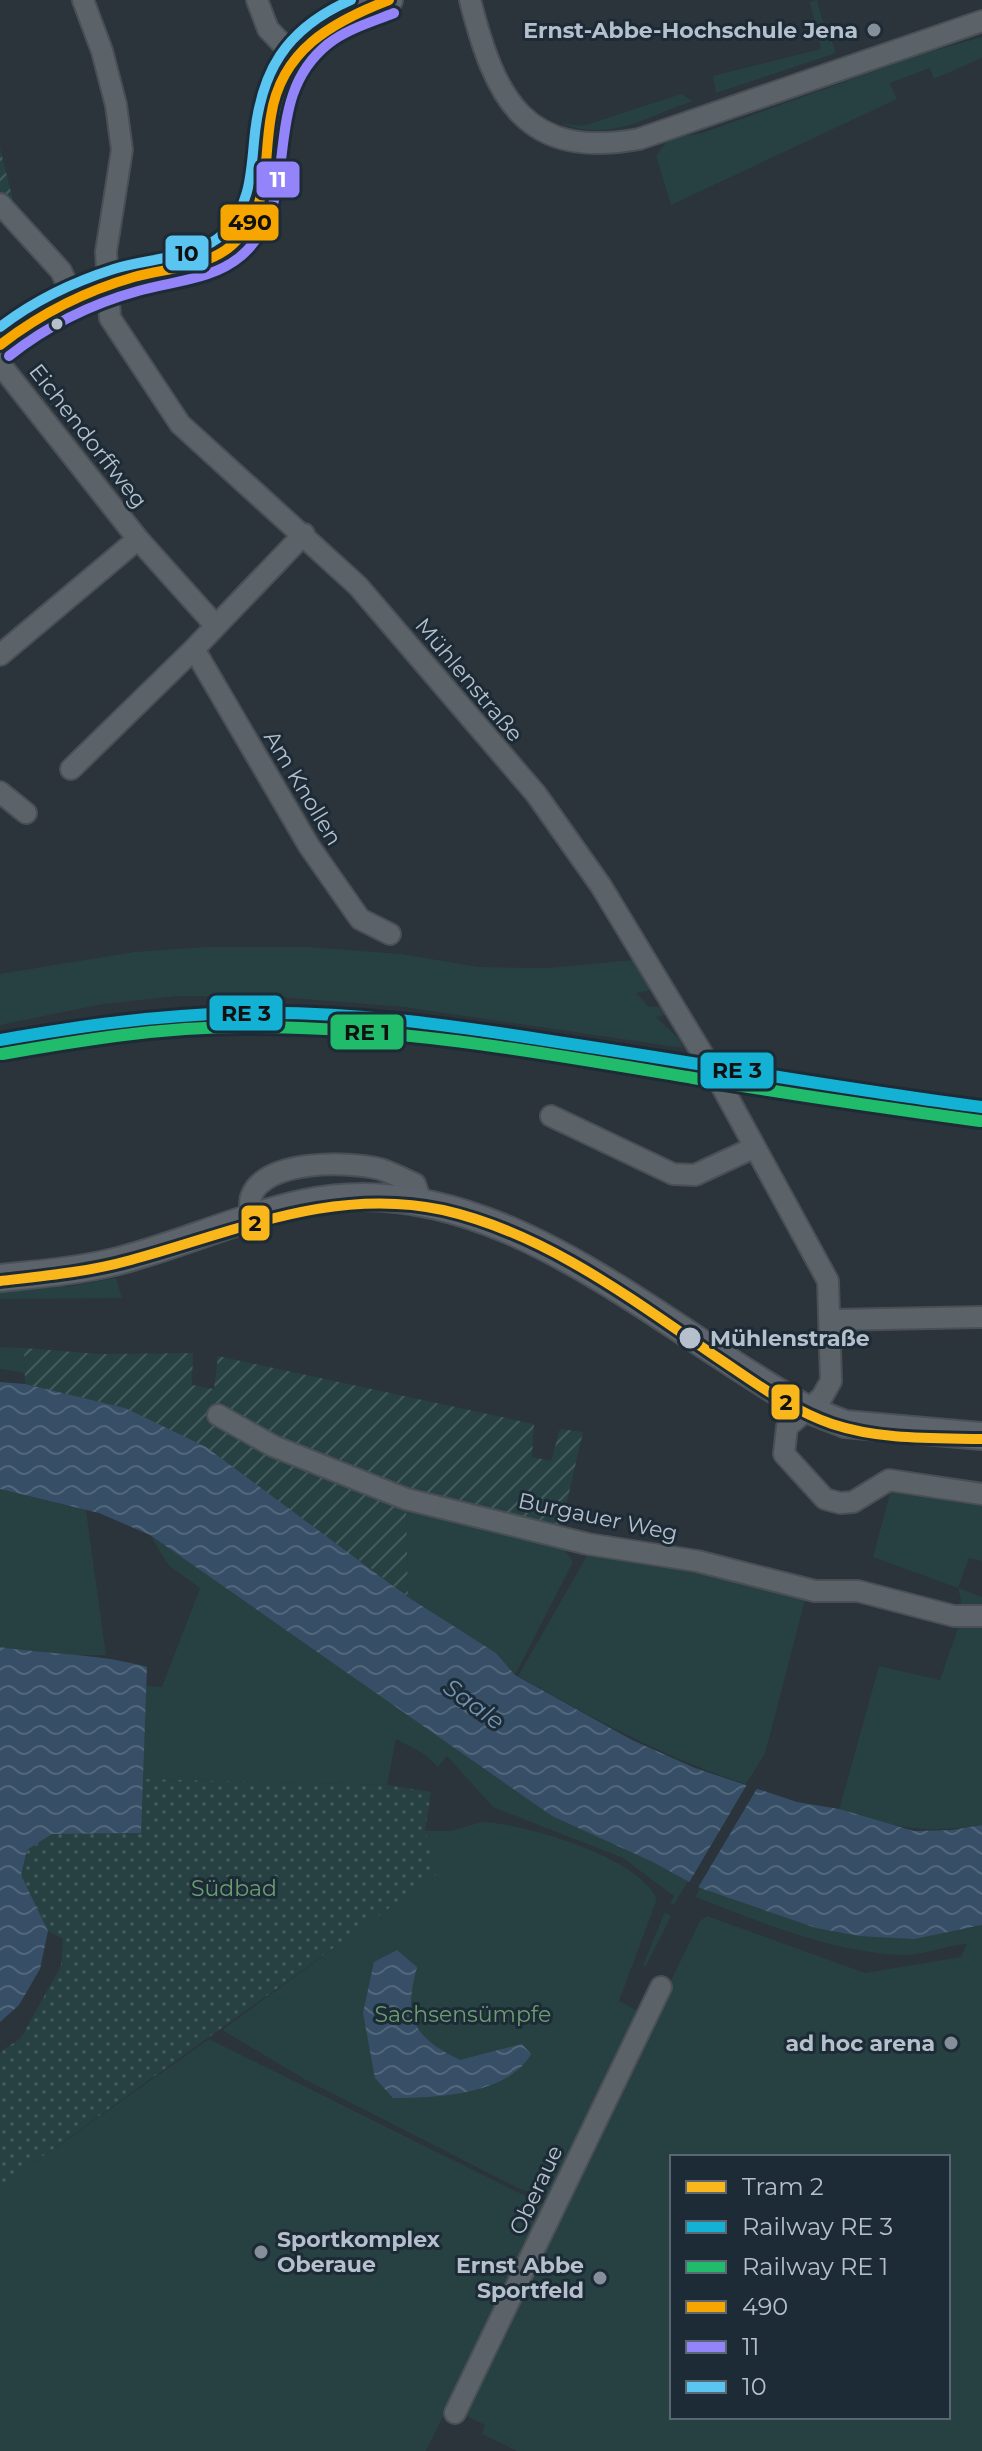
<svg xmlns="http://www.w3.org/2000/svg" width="982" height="2451" font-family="Montserrat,sans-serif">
<defs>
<pattern id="park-dots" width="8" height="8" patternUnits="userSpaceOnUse" patternTransform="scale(2)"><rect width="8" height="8" fill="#274142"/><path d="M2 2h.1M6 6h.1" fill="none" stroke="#445b5c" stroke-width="1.8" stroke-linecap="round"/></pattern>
<pattern id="garden-furrows" width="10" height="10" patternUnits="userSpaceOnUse" patternTransform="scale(2)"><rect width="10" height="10" fill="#274142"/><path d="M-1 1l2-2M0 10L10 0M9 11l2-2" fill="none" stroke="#445b5c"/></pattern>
<pattern id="water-waves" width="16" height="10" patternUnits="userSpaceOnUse" patternTransform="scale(2)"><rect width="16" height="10" fill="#364f66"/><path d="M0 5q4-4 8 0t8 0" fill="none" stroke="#51677b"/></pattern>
</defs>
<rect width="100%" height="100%" fill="#2b333b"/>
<!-- grass -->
<path fill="#274142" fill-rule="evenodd" d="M817,0L828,42L832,41L836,53L716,93L713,76L821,49L810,2Z
M982,37V58L934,79L930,68L890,83L897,99L671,205L656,156L669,139L702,133L925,53Z
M681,94L693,101C645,117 611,143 560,123L583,126Z
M206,947H307L402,954L479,967L548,968L634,960L651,990L636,993L649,1007L661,1006L666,1015L656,1017L679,1039L683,1048L404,1007L280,997L177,996L103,1004L0,1025V974L134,952Z
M61,1278L67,1287L116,1278L122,1298L0,1299V1284Z
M0,1347L24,1348L25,1373L0,1369Z
M0,1489L86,1510L106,1655H47L0,1647Z
M891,1490L982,1502V1561L969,1558L958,1588L982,1597V1608L959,1610L961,1600L958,1588L873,1557Z
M406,1501L561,1545L573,1562L515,1675L496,1653L408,1597Z
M150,1535L453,1745L688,1881L674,1905L670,1903L674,1896L623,1858L493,1807L447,1756L438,1767L424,1754L396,1739L387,1785L142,1779L146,1686L162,1687L200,1588L169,1566Z
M594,1551L712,1570L806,1596L765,1754L746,1784C664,1758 593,1718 518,1676L588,1554Z
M982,1624V1825C926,1835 892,1827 839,1810L879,1666L940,1680L959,1625Z
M481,1822C524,1823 639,1857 657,1899L619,2001L638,2011L548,2197L520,2189L304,2079L222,2030L349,1937L425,1831H451Z
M700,1888L816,1928H972L982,1925V2451H517L482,2434L485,2425L461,2413L700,1921L707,1916L865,1973L961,1957L967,1944C946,1945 923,1956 901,1955C829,1952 761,1922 695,1897ZM672,2157H948V2417H672Z
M665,1912L671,1916L646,1966L643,1965Z
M209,2039L546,2206L426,2451H0V2187Z"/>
<!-- park -->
<path fill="url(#park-dots)" d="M142,1779L387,1785L431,1792L425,1831L438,1873L0,2187V2052L21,2038L61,1966L63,1939L48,1931L21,1875L27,1850L52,1834L141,1833Z"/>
<!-- garden -->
<path fill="url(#garden-furrows)" d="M0,148L13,200L0,209Z
M24,1348L100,1354L193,1353L192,1385L214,1389L218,1356L534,1424L532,1457L551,1461L560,1429L583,1432L560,1532L406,1501L408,1597L369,1567L125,1408L25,1384Z"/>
<!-- water -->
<path fill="url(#water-waves)" d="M0,1382L25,1384L125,1408L206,1447L408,1597L496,1653L515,1675L632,1740L695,1768L797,1802L839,1809L914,1831L952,1830L982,1825V1925L914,1939L859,1936L816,1928L700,1888L653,1862L552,1816L150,1535L99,1513L0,1489Z
M0,1647C50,1655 98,1653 147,1667L141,1833L52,1834L27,1850L21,1875L48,1931L40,1969L19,2005L0,2022Z
M397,1950L417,1967C403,2018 413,2037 460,2060L522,2044L531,2054C508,2095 435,2098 393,2098L375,2078L363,2013L374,1962Z"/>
<!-- pier -->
<path fill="#2b333b" d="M749,1781L759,1785L696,1891L687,1886Z"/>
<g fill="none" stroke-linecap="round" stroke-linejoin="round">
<!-- minor casing -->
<g stroke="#494f55" stroke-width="24">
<path id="minor" d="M83,0L102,51L116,105L122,150L106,252L110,318L180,424L358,586L536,794L601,886L720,1083L828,1281L831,1381L822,1397L787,1427L784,1454L825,1499L840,1503L853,1502L889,1480L982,1494
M257,0L268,29L294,56
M470,0C495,98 524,160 639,139L982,21
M0,204L61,271L74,299
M0,364L138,539L216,626
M194,649L309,846L360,919L390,934
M0,655L138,539
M71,769L194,649L304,534
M0,792L26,813
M551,1116L673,1174L695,1175L753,1148
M250,1216C251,1211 249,1202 251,1197C264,1159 349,1161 380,1169C392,1173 404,1179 415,1184L421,1201
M832,1320L982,1317
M218,1415L273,1446L406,1499L588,1544L697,1561L815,1591H858L954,1616H982
M455,2413L661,1987"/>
</g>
<!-- major casing -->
<g stroke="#495058" stroke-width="30">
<path id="major" d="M0,345C39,313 86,291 135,277C165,269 207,266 232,245C297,190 234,96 318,34C339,18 366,9 389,0
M0,1278C38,1274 77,1271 114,1262C179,1246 239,1217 305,1203C490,1163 657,1326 807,1409L845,1424L982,1436"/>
</g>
<!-- minor -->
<use href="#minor" stroke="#5b6268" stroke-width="20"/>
<!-- major -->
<use href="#major" stroke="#5d636a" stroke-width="26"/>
<!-- bus-1 casing -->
<g stroke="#1d2b37" stroke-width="16">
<path id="bus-1" d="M0,345C40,314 85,291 134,277C166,268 206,268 232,245C250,229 260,206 264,182C267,160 267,138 271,116C281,50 332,22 389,0"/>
</g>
<!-- bus-2 casing -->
<g stroke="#1d2b37" stroke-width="16">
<path id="bus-2" d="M9,356C47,326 91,304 138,291C172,281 213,280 241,256C307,198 256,102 328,44C347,29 372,22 394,13"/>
</g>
<!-- bus-3 casing -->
<g stroke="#1d2b37" stroke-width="16">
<path id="bus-3" d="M0,327C34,301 73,282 114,269C147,258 198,259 224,233C249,208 251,176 254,142C260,72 285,29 351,0"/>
</g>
<!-- bus-1 -->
<use href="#bus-1" stroke="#f7a600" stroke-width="10"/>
<!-- bus-2 -->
<use href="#bus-2" stroke="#9385f9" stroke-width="10"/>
<!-- bus-3 -->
<use href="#bus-3" stroke="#5bc5f2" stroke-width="10"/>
<!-- rail-1 casing -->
<g stroke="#1d2b37" stroke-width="18">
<path id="rail-1" d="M0,1040C81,1026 157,1015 240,1013C348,1010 458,1026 564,1043C704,1064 842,1089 982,1107"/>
</g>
<!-- rail-2 casing -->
<g stroke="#1d2b37" stroke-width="18">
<path id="rail-2" d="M2,1054C82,1040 161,1027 243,1027C394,1026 545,1053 693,1078C789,1094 884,1108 980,1121"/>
</g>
<!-- rail-1 -->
<use href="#rail-1" stroke="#13b2d5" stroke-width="12"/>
<!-- rail-2 -->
<use href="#rail-2" stroke="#20bc6c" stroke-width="12"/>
<!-- tram-1 casing -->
<g stroke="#1d2b37" stroke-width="16">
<path id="tram-1" d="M0,1281C44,1276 88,1272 131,1260C235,1232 333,1186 443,1210C545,1233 633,1300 718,1358C754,1382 791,1410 832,1424C880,1440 932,1438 982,1439"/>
</g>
<!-- tram-1 -->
<use href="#tram-1" stroke="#fab71b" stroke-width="10"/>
</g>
<!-- markers -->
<g fill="#858f99" stroke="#1d2b37" stroke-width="3">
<circle cx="874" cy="30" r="8"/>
<circle cx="951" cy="2043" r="8"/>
<circle cx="261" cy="2252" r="8"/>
<circle cx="600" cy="2278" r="8"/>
</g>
<g fill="#b5c0cc" stroke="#1d2b37" stroke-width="3">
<circle cx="57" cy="324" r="7"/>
<circle cx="690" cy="1338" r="12"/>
</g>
<g text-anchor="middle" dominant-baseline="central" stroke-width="6" stroke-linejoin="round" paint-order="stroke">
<!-- poi labels -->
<g font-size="22" font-weight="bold" fill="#b5c0cc" stroke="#1d2b37" text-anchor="end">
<text x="858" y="30">Ernst-Abbe-Hochschule Jena</text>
<text x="935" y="2043">ad hoc arena</text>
<text x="277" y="2239" text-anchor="start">Sportkomplex<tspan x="277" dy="25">Oberaue</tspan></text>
<text x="584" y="2265">Ernst Abbe<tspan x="584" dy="25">Sportfeld</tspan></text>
</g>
<!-- street labels -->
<g font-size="22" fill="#b5c0cc" stroke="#1d2b37">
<text transform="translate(88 436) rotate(52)">Eichendorffweg</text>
<text transform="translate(469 680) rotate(50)">Mühlenstraße</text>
<text transform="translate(303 788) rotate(59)">Am Knollen</text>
<text transform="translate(598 1517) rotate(12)">Burgauer Weg</text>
<text transform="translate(536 2190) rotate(-65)">Oberaue</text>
</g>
<!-- stop labels -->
<g font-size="22" font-weight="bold" fill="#b5c0cc" stroke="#1d2b37" text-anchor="start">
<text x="710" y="1338">Mühlenstraße</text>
</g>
<!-- park labels -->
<g font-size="22" fill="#6a9e70" stroke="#1d2b37">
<text x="234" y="1888">Südbad</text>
<text x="463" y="2014">Sachsensümpfe</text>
</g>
<!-- water labels -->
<g font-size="24" font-style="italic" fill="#7395b1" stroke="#1d2b37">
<text transform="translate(474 1704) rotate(36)">Saale</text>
</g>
</g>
<g stroke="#1d2b37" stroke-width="3">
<rect x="255" y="160" width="46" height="39" rx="8" fill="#9385f9"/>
<rect x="219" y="203" width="61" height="39" rx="8" fill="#f7a600"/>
<rect x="164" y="234" width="46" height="38" rx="8" fill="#5bc5f2"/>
<rect x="208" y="994" width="76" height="38" rx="8" fill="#13b2d5"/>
<rect x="329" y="1013" width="76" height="38" rx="8" fill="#20bc6c"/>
<rect x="699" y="1051" width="76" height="39" rx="8" fill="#13b2d5"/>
<rect x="240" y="1204" width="31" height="38" rx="8" fill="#fab71b"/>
<rect x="770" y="1383" width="31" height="38" rx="8" fill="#fab71b"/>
</g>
<g font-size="22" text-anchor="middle" font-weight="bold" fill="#fff">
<text x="278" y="187">11</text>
</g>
<g font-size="22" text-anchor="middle" font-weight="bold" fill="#111">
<text x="250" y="230">490</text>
<text x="187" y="261">10</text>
<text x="246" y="1021">RE 3</text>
<text x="367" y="1040">RE 1</text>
<text x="737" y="1078">RE 3</text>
<text x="255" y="1231">2</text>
<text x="786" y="1410">2</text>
</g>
<!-- legend -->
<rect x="670" y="2155" width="280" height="264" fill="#1d2b37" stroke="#5a6773" stroke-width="2"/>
<rect x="686" y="2181" width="40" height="12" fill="#fab71b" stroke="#5a6773" stroke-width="2"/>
<text x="742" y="2195" font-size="24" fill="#b5c0cc">Tram 2</text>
<rect x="686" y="2221" width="40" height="12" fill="#13b2d5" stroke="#5a6773" stroke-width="2"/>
<text x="742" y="2235" font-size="24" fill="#b5c0cc">Railway RE 3</text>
<rect x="686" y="2261" width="40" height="12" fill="#20bc6c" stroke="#5a6773" stroke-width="2"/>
<text x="742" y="2275" font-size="24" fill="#b5c0cc">Railway RE 1</text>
<rect x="686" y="2301" width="40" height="12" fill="#f7a600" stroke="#5a6773" stroke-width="2"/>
<text x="742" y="2315" font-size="24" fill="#b5c0cc">490</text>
<rect x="686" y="2341" width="40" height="12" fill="#9385f9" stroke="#5a6773" stroke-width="2"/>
<text x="742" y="2355" font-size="24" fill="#b5c0cc">11</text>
<rect x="686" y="2381" width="40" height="12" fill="#5bc5f2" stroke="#5a6773" stroke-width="2"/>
<text x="742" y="2395" font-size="24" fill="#b5c0cc">10</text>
</svg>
